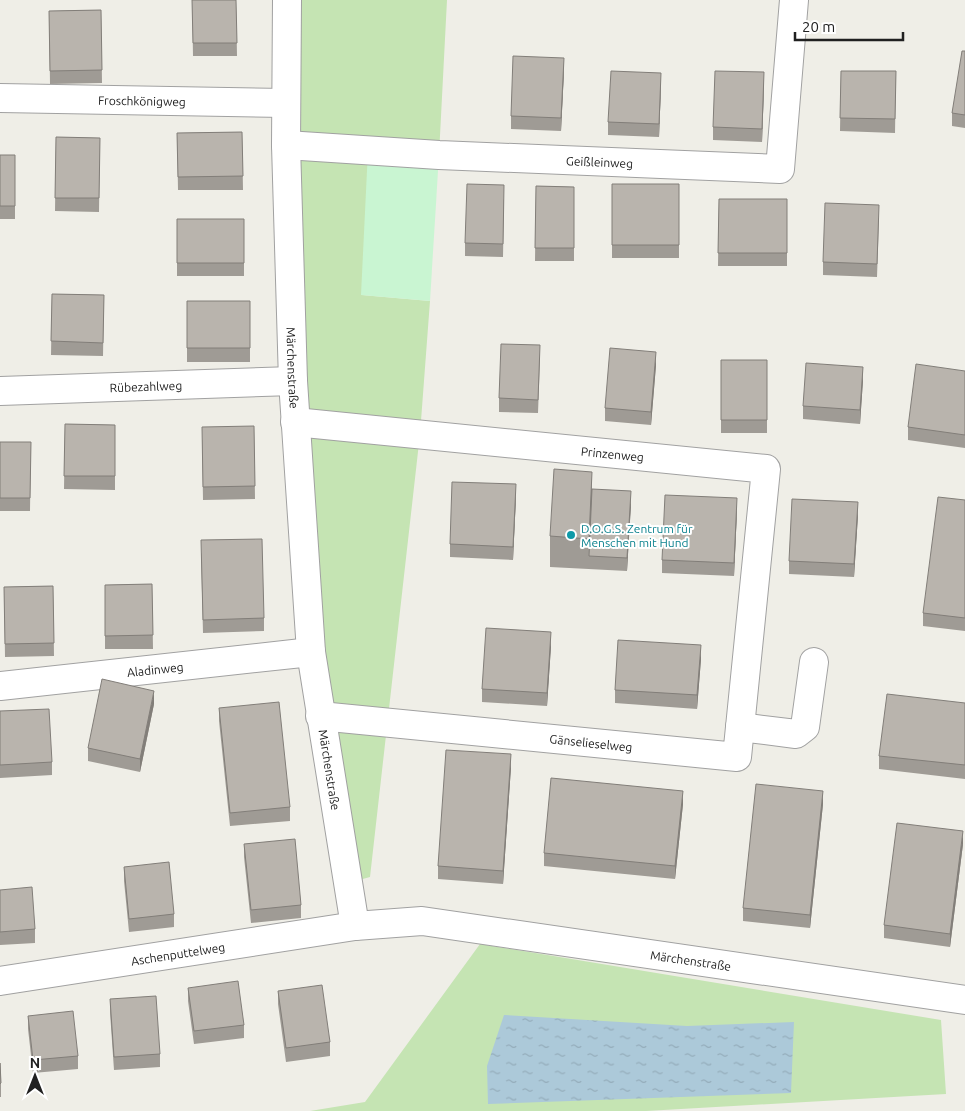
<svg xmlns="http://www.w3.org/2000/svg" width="965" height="1111" font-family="Ubuntu,sans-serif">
<defs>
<pattern id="water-ripples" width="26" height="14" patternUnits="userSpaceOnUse" patternTransform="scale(1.25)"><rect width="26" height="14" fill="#acc9d9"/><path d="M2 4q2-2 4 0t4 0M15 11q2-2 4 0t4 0" fill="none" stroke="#94acba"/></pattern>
</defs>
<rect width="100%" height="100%" fill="#efeee7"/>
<!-- grass -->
<path fill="#c5e4b3" d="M287,0H447L439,155L362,295L430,301L420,434L370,877L348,883L320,716Z
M480,944L941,1020L946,1094L646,1111H310L365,1102Z"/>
<!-- park -->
<path fill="#c9f5d2" d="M368,150L439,155L430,301L361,295Z"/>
<!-- water -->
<path fill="url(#water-ripples)" d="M504,1015L687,1026L794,1022L791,1093L488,1104L487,1066Z"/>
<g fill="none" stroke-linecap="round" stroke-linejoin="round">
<!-- minor casing -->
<g stroke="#a1a1a1" stroke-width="30">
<g id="minor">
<path id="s1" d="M287,0L286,145L293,381L311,652L355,926"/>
<path id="s2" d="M0,98L285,103"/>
<path id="s3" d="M286,145L439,155L780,169L794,0"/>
<path id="s4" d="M0,391L293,381"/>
<path id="s5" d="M295,422L766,469L737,757L320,716"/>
<path id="s6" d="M0,686L311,652"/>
<path d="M740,727L796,734L805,727L814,662"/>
<path id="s7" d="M0,981L355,926L422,921L965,1000"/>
</g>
</g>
<!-- minor -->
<use href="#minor" stroke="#fff" stroke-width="28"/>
</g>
<!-- wall -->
<path fill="#9f9b95" d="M192,0H236L237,56H193Z
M101,10L102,83L50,84L49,11Z
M965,51V128L952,126V113Z
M564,71L561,131L511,129V116Z
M841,71H896L895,133L840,131Z
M661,86L659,137L608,135V122Z
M764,86L762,142L713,140V127Z
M242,132L243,190H178L177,133Z
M56,137L100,138L99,212L55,211Z
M0,155H15V219H0Z
M612,184H679V258H612Z
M536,186L574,187V261H535Z
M504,199L503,257L465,256V243Z
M719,199H787V266H718Z
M879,218L877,277L823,275V262Z
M177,219H244V276H177Z
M52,294L104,295L103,356L51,355Z
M187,301H250V362H187Z
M540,358L538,413L499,412V398Z
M721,360H767V433H721Z
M656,365L651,425L605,421V408Z
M965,371V448L908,440V427Z
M863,380L860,424L803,419V406Z
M65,424L115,425V490L64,489Z
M254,426L255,499L203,500L202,440Z
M0,442H31L30,511H0Z
M592,489L631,504L627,571L550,567V536Z
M516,497L513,560L450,557V544Z
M965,500V631L923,626V613Z
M737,511L734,576L662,573V560Z
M858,515L854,577L789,574V561Z
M201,553L264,618V631L203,633Z
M152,584L153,649H105V585Z
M53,586L54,656L5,657L4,587Z
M551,646L547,706L482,702V689Z
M701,659L697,709L615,703V690Z
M965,703V779L879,769V756Z
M154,704L140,772L88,761V748Z
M219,708L290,807V821L230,826L219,721Z
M0,711L52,762V775L0,778Z
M511,767L503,884L438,879V866Z
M683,804L675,879L544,866V853Z
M823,804L810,928L743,921V908Z
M244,844L301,905V918L251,923L244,857Z
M963,844L950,947L884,938V925Z
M124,867L174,914V927L129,932L124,881Z
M0,890L35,929V943L0,945Z
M188,988L244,1025V1038L194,1044L188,1001Z
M278,991L330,1042V1056L286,1062L278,1004Z
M110,999L160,1054V1067L114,1070L110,1012Z
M28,1016L78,1056V1069L33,1073L28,1029Z
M0,1063L1,1083V1097H0Z"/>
<!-- shaded-wall -->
<path fill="#827e79" d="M564,58V71L561,131V118Z
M764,72V86L762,142V129Z
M661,73V86L659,137V124Z
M656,352V365L651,425V412Z
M863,367V380L860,424V410Z
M592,472V502L589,556V539Z
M516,484V497L513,560V547Z
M631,491V504L627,571V558Z
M737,498V511L734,576V563Z
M858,502V515L854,577V564Z
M551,632V646L547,706V693Z
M701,645V659L697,709V695Z
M154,691V704L140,772V759Z
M511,754V767L503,884V871Z
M683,791V804L675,879V866Z
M823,791V804L810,928V915Z
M963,831V844L950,947V934Z"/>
<!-- building -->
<path fill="#b9b4ad" stroke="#827e79" d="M192,0H236L237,43H193Z
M101,10L102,70L50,71L49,11Z
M962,51H965V115L952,113Z
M513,56L564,58L561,118L511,116Z
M611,71L661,73L659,124L608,122Z
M715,71L764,72L762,129L713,127Z
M841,71H896L895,119L840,118Z
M242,132L243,176L178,177L177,133Z
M56,137L100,138L99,198H55Z
M0,155H15V206H0Z
M467,184L504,185L503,244L465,243Z
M612,184H679V245H612Z
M536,186L574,187V248H535Z
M719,199H787V253H718Z
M825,203L879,205L877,264L823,262Z
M177,219H244V263H177Z
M52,294L104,295L103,343L51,341Z
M187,301H250V348H187Z
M501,344L540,345L538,400L499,398Z
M610,348L656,352L651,412L605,408Z
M721,360H767V420H721Z
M806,363L863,367L860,410L803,406Z
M916,364L965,371V435L908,427Z
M65,424L115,425V476H64Z
M254,426L255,486L203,487L202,427Z
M0,442H31L30,498H0Z
M554,469L592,472L589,539L550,536Z
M452,482L516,484L513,547L450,544Z
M592,489L631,491L627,558L589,556Z
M665,495L737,498L734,563L662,560Z
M938,497L965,500V618L923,613Z
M792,499L858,502L854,564L789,561Z
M262,539L264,618L203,620L201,540Z
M152,584L153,635L105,636V585Z
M53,586L54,643L5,644L4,587Z
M486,628L551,632L547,693L482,689Z
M618,640L701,645L697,695L615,690Z
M102,679L154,691L140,759L88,748Z
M887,694L965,703V765L879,756Z
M279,702L290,807L230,813L219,708Z
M49,709L52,762L0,765V711Z
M446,750L511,754L503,871L438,866Z
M551,778L683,791L675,866L544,853Z
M756,784L823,791L810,915L743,908Z
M897,823L963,831L950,934L884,925Z
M295,839L301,905L251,910L244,844Z
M169,862L174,914L129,919L124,867Z
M32,887L35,929L0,932V890Z
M238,981L244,1025L194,1031L188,988Z
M322,985L330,1042L286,1048L278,991Z
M156,996L160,1054L114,1057L110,999Z
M73,1011L78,1056L33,1060L28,1016Z
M0,1063L1,1083L0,1084Z"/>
<!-- markers -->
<circle fill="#0f9aa8" stroke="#fff" stroke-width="2" cx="571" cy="535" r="5"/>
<g text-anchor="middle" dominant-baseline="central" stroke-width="4" stroke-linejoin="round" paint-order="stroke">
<!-- street labels -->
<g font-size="12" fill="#202020" stroke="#fff">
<text stroke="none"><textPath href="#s2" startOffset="142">Froschkönigweg</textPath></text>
<text stroke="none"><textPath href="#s3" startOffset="314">Geißleinweg</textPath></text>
<text stroke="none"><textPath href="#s1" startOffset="368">Märchenstraße</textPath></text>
<text stroke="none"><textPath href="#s4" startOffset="146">Rübezahlweg</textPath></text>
<text stroke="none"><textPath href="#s5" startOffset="319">Prinzenweg</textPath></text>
<text stroke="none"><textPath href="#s6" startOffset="156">Aladinweg</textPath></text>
<text transform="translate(591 743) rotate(6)">Gänselieselweg</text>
<text stroke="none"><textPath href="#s1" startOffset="772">Märchenstraße</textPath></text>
<text stroke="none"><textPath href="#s7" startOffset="180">Aschenputtelweg</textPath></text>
<text stroke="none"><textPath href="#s7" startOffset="698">Märchenstraße</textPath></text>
</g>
<!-- culture labels -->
<g font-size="12" fill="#0d838f" stroke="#fff" text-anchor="start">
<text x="581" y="528">D.O.G.S. Zentrum für<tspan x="581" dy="14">Menschen mit Hund</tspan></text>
</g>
</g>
<!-- north arrow -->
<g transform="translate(35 1076)" stroke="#ffffff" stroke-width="4" paint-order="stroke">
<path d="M0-4L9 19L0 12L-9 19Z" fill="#202020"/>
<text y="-8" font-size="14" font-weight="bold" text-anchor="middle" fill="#202020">N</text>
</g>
<!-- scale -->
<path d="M795 32v8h108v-8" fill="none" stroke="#202020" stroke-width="2.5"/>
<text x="802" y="32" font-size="15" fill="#202020" stroke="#ffffff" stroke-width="4" paint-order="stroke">20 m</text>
</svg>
